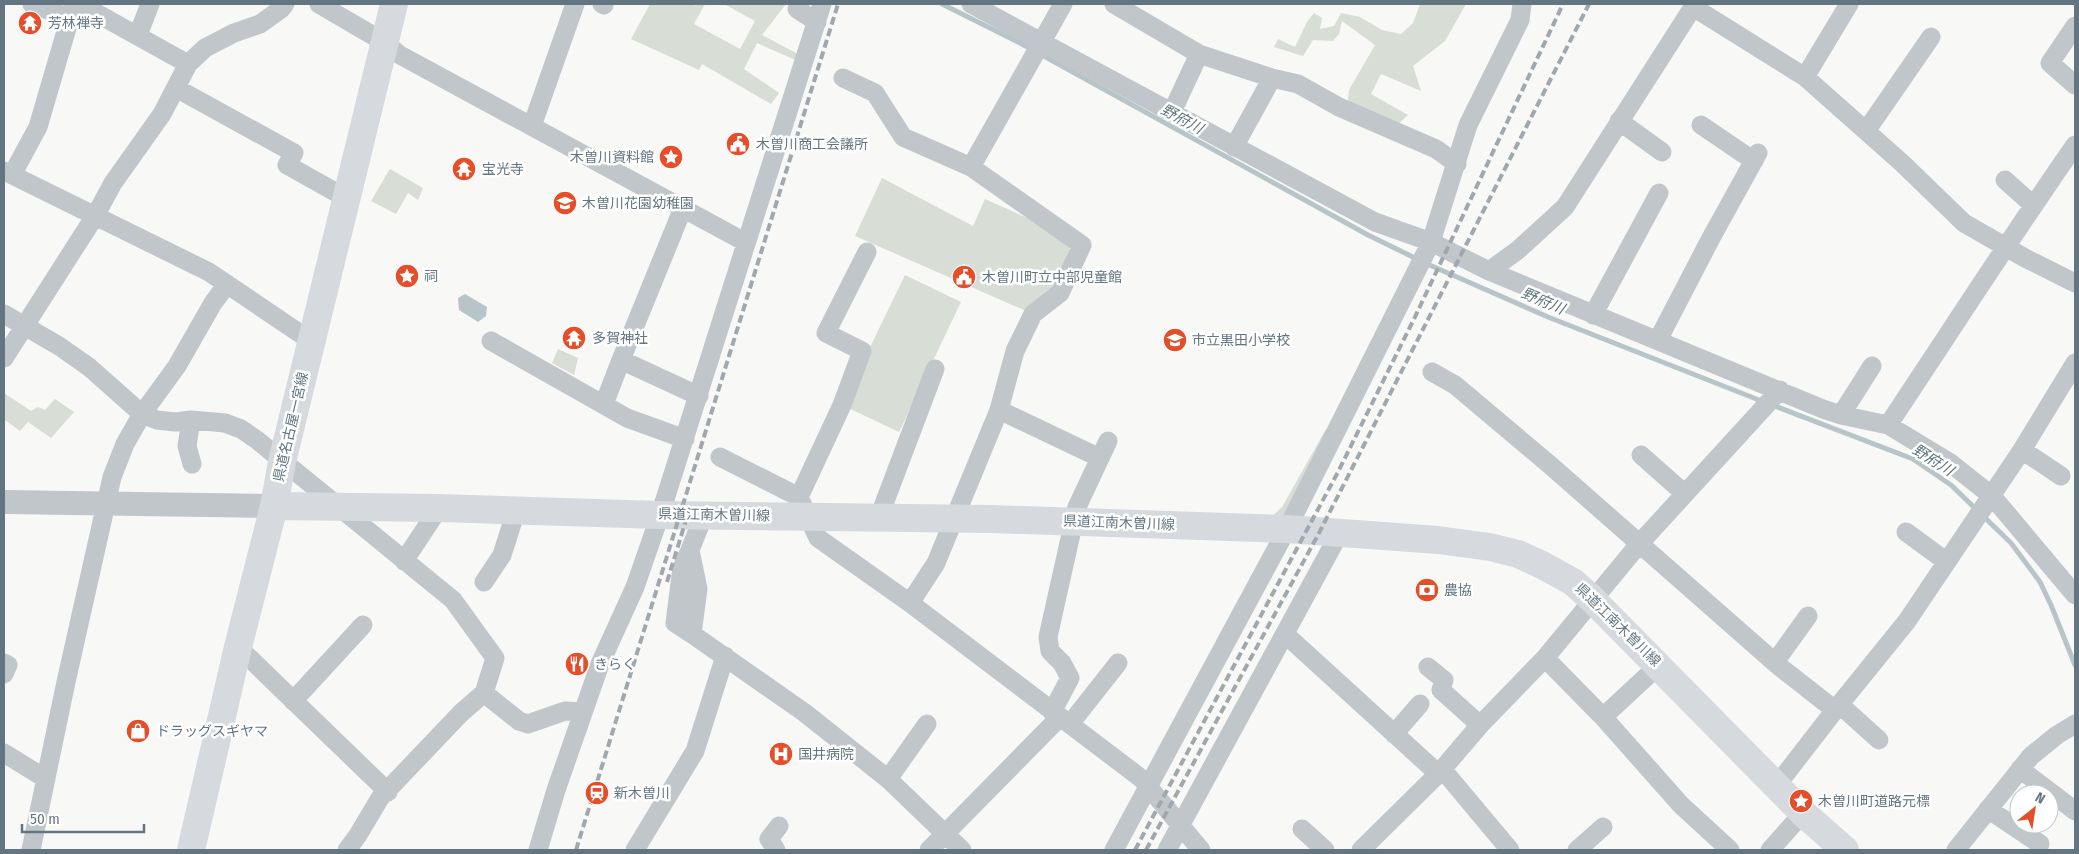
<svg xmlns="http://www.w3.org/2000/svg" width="2079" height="854" font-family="'Fira Sans Condensed','Noto Sans JP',sans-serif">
<rect width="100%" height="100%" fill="#f8f8f6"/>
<!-- green -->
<path fill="#d8ddd5" d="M650,4H693L696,6L697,4H705L694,24L740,49L755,21L724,4H786L762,35L798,54L802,63L757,43L744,69L779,93L771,104L702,64L699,70L631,39Z
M1420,4H1466L1445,41L1413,66L1421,91L1381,74L1371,94L1408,115L1397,125L1348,102L1349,90L1375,45L1342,21L1339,34L1333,41L1313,40L1303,56L1274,47L1278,39L1295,47L1307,22L1314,13L1322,18L1320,29L1334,26L1341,13L1360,17L1382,30L1401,34L1413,23Z
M390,169L423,188L418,200L408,193L396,214L371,201Z
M882,178L973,226L985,199L1072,238L1060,293L1033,314L855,236Z
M905,275L961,302L899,432L842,405Z
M558,349L578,358L574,375L552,363Z
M4,393L31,411L38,407L45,410L55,399L74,412L51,438L28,422L20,431L5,420L4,421Z
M1326,429L1334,435L1287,529L1260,528L1282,507Z"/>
<!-- water -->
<path fill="#b7c5c8" d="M465,294L487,307L486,316L478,322L459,310L458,298Z"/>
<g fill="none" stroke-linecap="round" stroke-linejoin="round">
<!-- stream -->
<path stroke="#b7c5c8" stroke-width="5" d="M942,4L1022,44L1368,235L1417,259
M1425,263L1548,317L1764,402
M1772,405L1913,459L1951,485L2011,543L2040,582L2051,605L2075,665"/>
<!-- minor -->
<path stroke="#c1c6ca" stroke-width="19" d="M32,4L69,18
M80,4L188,64
M319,4L384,42L400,55L745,242
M602,4L604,5
M971,4L1375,222L1431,242L1489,271L1823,409L1841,415L1888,425L1949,462L1992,496L2075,595
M1114,4L1199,54L1272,78L1298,84L1339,107L1436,149L1457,164
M1693,7L1805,77L1902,163L1964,223L2025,258L2075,283
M797,9L817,22
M2075,26L2050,63L2075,85
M138,35L150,4
M1805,77L1849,4
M843,78L875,93L903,137L971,167L1082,245L1060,293L1033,314L1015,351L999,410L936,563L910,603
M176,88L294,153L287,165L346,198
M1172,112L1199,54
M1619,121L1662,152
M1701,125L1754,161
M532,126L575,4
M1866,131L1931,37
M1234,147L1272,78
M971,167L1063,4
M4,171L209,272L311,341
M12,175L38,127L74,4
M2005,180L2033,205
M683,208L621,360L699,396
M1489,271L1518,250L1565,207L1695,4
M4,314L59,346L89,367L142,414L157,420L175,422L191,420L225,423L241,429L257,440L453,600L495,658L484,693L461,713L380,798L358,835L347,850
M1593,315L1659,193
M1658,340L1711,238L1758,153
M491,341L627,418L685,439
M4,358L95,216L113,183L162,114L188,64L205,48L234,33L260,24L281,9L285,4
M1432,372L1455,385L1550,465L1780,667L1835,710
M604,404L621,360
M999,410L1100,458
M1841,415L1872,366
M191,420L187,446L192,464
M1888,425C1950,332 2011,237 2075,145
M2022,450L2061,476
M1641,455L1685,494
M720,457L799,497L818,538L910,603L1142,779L1201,850
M799,497L842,405L862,351L826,333L867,252
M704,515L690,550L698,589L692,634L805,713L888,779L962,850
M879,517L935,369
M1906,532L1947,562
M689,552L682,568L675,623L692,634
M404,561L439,508
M484,582L502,555L516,511
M1286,635L1432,768L1448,776L1510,850
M238,647L388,792
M1545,658L1603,717L1681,805L1730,850
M1775,662L1808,616
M4,663L8,665L4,674
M1428,667L1444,680L1441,690L1480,725
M484,693L519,721L528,724L565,711L582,712
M293,701L363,625
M1839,704L1879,740
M1052,712L1070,678L1062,663L1050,651L1048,637L1077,507L1108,441
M1603,717L1659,665
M1070,724L1118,663
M1394,734L1420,704
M4,753L46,779
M2020,769L2075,811
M888,779L927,724
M1777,785L1835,710L1907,621L2022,450L2075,363
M1988,809L2040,844
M1302,829L1325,850
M31,850L66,682L112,477L125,444L142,414L177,366L213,303L227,284
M538,850L556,790L600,664L635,587L660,515L822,4
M635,850L695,751L725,656
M776,850L769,839L779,826
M929,850L1059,718
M1114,850L1287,529L1431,242L1468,125L1520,20L1522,4
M1167,850L1339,534
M1361,850L1439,773L1480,725L1545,658L1639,544L1780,390
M1577,850L1603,827
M1770,850L1803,813
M1956,850L2031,756L2057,735L2075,724"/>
<!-- tertiary -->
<path stroke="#c1c6ca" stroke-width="24" d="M4,502L274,506"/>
<!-- secondary -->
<path stroke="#d6dade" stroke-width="28" d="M274,506L439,508L660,515L991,519L1287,529L1438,540L1490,547L1518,554L1542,565L1573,582L1593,600L1803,813L1845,850
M191,850L238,647L274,506L282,462L394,4"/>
<!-- rail -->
<path stroke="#a0a8ae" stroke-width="4" stroke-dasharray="8 4" stroke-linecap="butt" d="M667,582L686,520
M576,850L838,4
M1135,850L1338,472L1414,319L1563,4
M1146,850L1318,535L1589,4"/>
</g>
<!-- icons -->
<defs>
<g id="temple-disc" transform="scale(1.25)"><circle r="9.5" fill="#e54e2a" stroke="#fff"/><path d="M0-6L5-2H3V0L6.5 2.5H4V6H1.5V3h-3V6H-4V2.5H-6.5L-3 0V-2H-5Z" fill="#fff"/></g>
<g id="civic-disc" transform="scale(1.25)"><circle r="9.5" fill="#e54e2a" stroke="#fff"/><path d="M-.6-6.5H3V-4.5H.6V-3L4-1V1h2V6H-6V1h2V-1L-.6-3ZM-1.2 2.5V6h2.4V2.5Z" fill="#fff"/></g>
<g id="sight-disc" transform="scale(1.25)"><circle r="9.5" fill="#e54e2a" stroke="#fff"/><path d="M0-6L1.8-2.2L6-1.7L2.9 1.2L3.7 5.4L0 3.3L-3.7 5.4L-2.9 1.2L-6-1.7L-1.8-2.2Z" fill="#fff"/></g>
<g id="school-disc" transform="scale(1.25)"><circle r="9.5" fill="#e54e2a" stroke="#fff"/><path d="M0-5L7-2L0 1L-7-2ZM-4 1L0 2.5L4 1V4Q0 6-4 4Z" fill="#fff"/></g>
<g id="bank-disc" transform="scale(1.25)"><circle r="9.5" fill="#e54e2a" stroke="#fff"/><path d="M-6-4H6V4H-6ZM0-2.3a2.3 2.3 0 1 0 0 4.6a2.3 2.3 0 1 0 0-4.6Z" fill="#fff"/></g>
<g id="restaurant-disc" transform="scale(1.25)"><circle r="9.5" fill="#e54e2a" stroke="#fff"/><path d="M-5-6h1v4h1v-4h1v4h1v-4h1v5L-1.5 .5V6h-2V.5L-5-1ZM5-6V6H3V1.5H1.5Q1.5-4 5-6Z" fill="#fff"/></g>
<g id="shop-disc" transform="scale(1.25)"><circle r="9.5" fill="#e54e2a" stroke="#fff"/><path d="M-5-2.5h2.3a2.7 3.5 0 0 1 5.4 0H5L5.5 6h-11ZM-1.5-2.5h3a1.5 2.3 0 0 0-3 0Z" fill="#fff"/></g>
<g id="hospital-disc" transform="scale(1.25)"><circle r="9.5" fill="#e54e2a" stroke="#fff"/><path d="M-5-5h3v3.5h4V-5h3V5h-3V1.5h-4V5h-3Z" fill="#fff"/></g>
<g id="station-disc" transform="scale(1.25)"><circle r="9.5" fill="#e54e2a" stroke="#fff"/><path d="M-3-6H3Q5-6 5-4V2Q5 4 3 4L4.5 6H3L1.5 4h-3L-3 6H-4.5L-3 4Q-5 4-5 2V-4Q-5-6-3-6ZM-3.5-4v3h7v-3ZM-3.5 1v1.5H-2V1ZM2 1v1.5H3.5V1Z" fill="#fff"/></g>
</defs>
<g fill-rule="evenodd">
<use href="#temple-disc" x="30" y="23"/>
<use href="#civic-disc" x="738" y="144"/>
<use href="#sight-disc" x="671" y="157"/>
<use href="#temple-disc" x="464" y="169"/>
<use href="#school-disc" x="565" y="203"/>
<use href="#sight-disc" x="407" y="276"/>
<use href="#civic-disc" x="964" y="277"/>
<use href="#temple-disc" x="574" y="338"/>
<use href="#school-disc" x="1175" y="340"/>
<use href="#bank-disc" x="1427" y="590"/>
<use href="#restaurant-disc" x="577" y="664"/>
<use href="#shop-disc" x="138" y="731"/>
<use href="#hospital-disc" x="781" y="754"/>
<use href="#station-disc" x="597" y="793"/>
<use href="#sight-disc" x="1801" y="801"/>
</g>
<g text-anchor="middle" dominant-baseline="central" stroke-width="5" stroke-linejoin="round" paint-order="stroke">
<!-- poi labels -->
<g font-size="14" fill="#637581" stroke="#fff" text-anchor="start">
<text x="48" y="23">芳林禅寺</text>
<text x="756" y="144">木曽川商工会議所</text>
<text x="654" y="157" text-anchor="end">木曽川資料館</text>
<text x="482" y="169">宝光寺</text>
<text x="582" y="203">木曽川花園幼稚園</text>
<text x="424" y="276">祠</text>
<text x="982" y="277">木曽川町立中部児童館</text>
<text x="592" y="338">多賀神社</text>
<text x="1192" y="340">市立黒田小学校</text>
<text x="1444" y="590">農協</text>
<text x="594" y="664">きらく</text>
<text x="156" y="731">ドラッグスギヤマ</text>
<text x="798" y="754">国井病院</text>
<text x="614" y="793">新木曽川</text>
<text x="1818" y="801">木曽川町道路元標</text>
</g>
<!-- street labels -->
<g font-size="14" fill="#637581" stroke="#fff">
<text transform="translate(291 427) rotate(-77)">県道名古屋一宮線</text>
<text transform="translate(714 515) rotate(1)">県道江南木曽川線</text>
<text transform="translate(1119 523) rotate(2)">県道江南木曽川線</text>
<text transform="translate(1618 625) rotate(44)">県道江南木曽川線</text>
</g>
<!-- water labels -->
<g font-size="15" font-style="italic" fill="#5e757c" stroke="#fff">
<text transform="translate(1182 119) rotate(28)">野府川</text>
<text transform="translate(1543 301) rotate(23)">野府川</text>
<text transform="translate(1933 460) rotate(32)">野府川</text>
</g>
</g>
<!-- border -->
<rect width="2079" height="854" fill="none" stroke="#637581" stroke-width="10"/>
<!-- north arrow -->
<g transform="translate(2034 809) rotate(30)"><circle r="24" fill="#ffffff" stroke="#c1c8cd"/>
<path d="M0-4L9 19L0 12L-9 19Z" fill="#e54e2a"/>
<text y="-8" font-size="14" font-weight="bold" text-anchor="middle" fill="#637581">N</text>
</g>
<!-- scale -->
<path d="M22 824v8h122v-8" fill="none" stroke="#637581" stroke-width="2.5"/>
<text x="30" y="824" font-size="15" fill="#637581" stroke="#ffffff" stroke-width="4" paint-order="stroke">50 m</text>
</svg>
